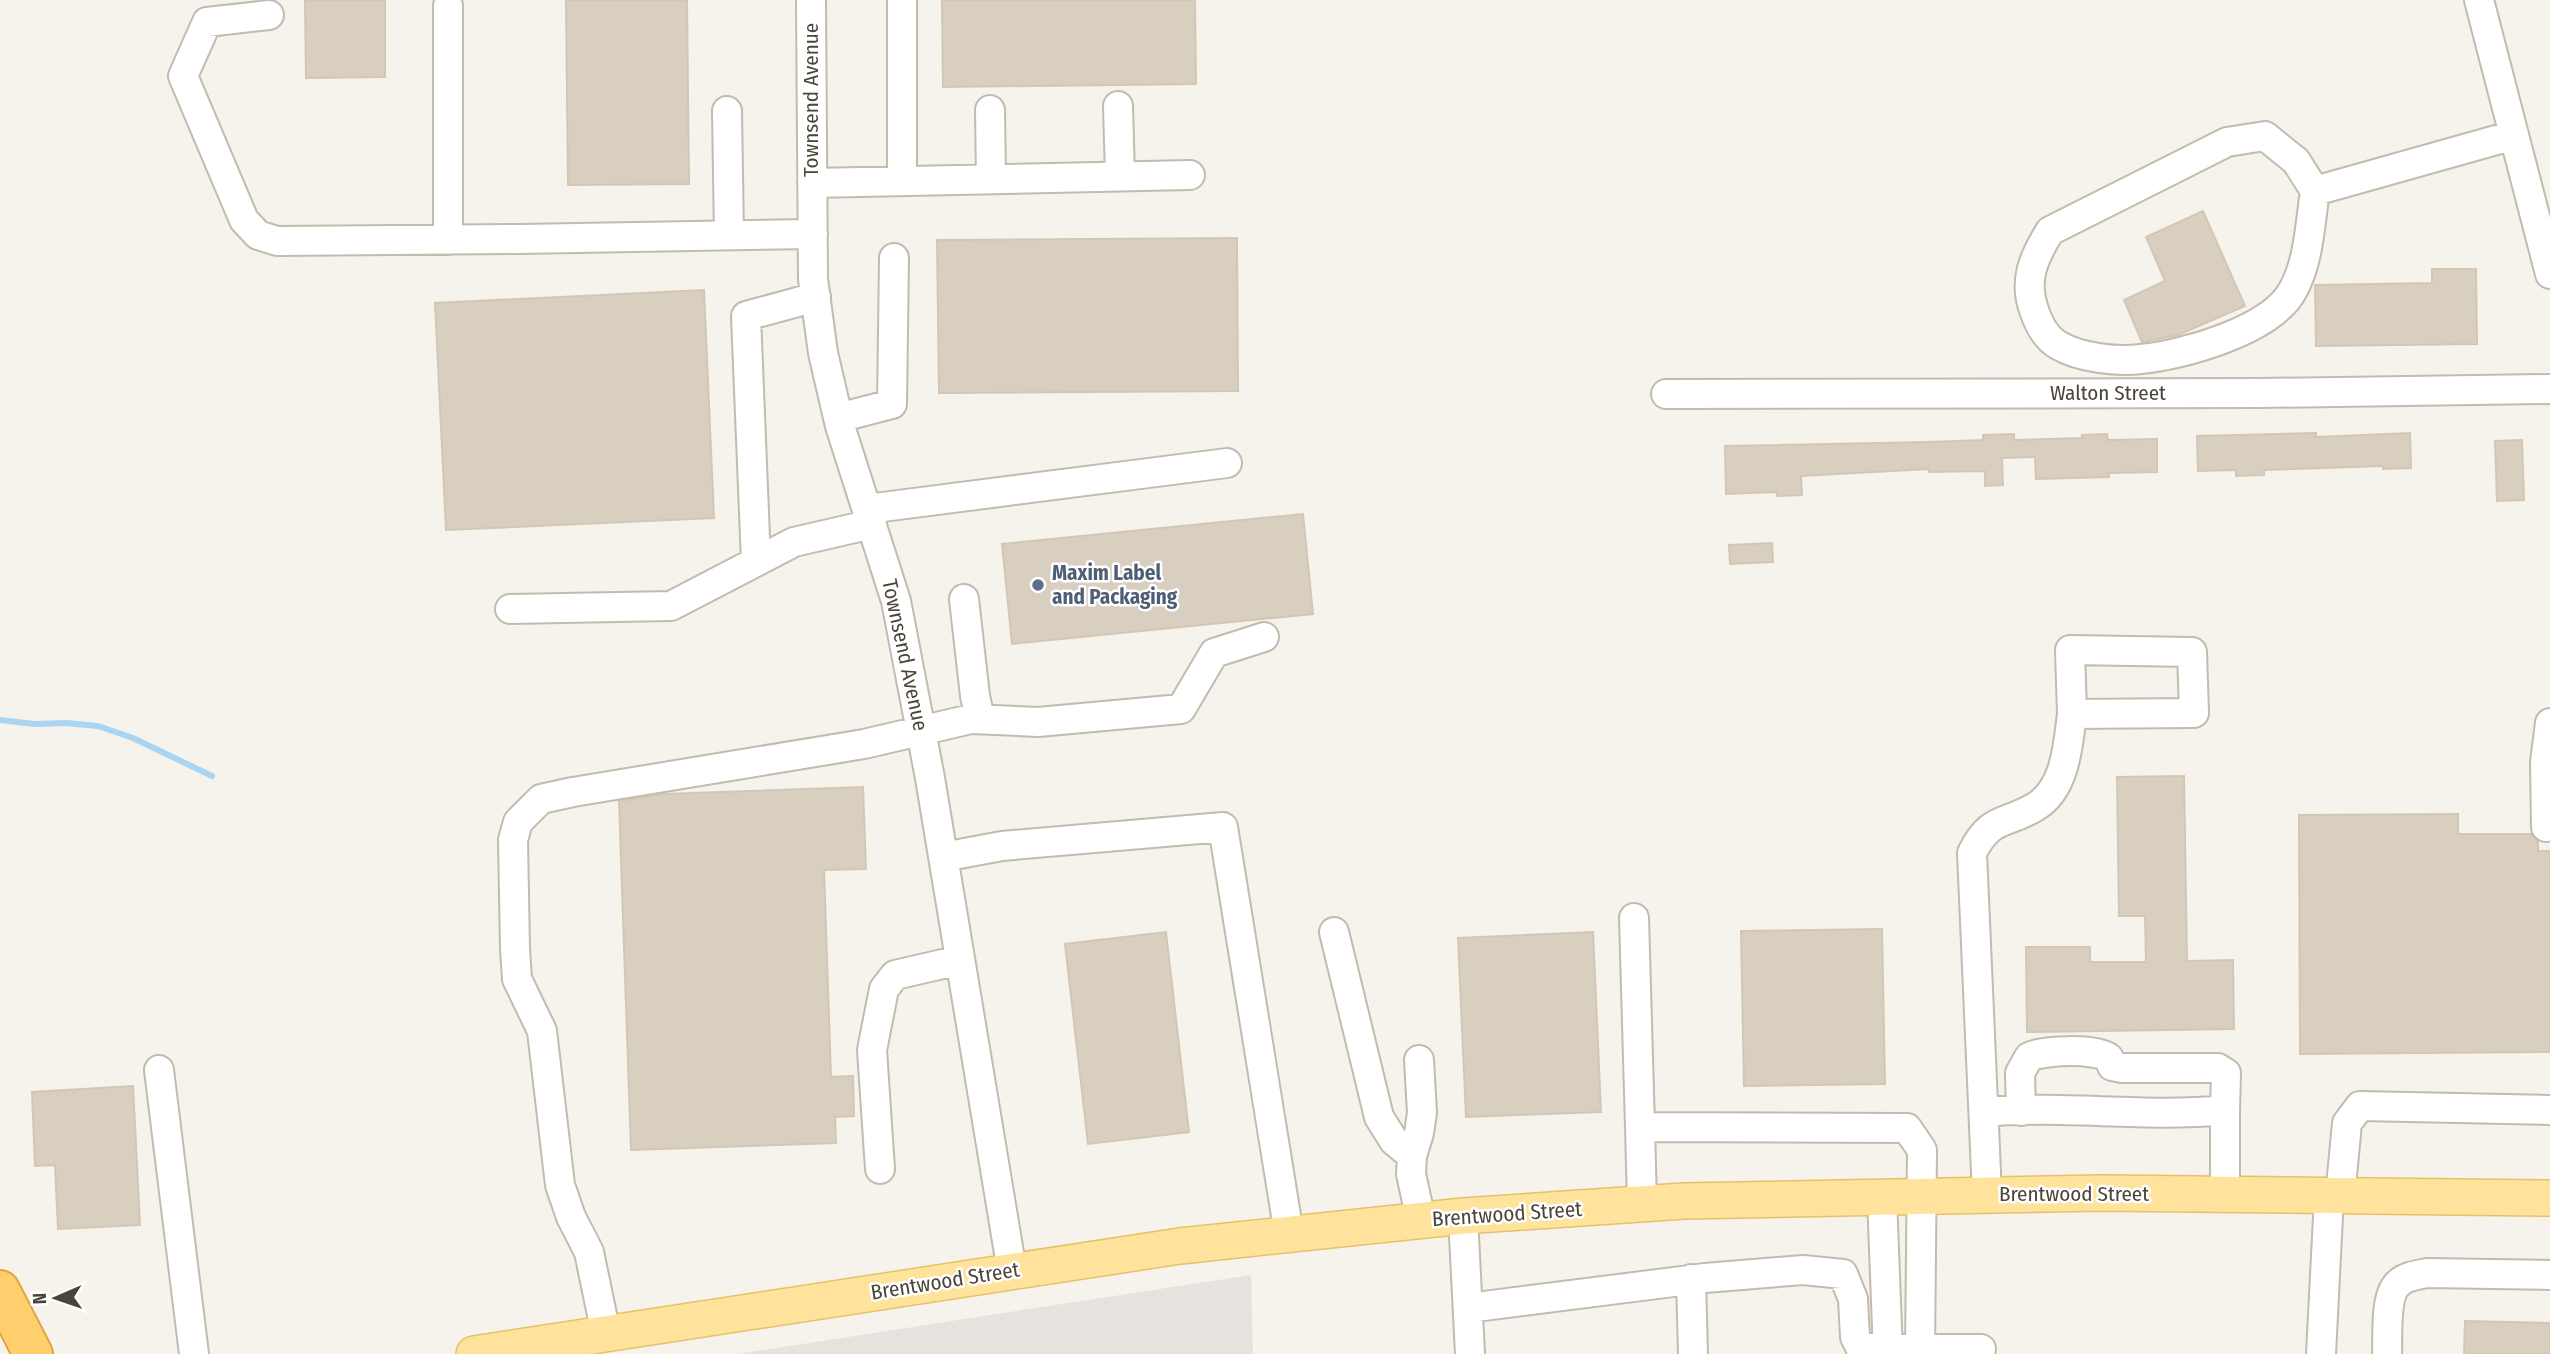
<svg xmlns="http://www.w3.org/2000/svg" width="2550" height="1354" font-family="'Fira Sans Condensed',sans-serif">
<rect width="100%" height="100%" fill="#f6f3ec"/>
<!-- industrial -->
<path fill="#e6e2dd" d="M1251,1275L1253,1354H737Z"/>
<g fill="none" stroke-linecap="round" stroke-linejoin="round">
<!-- stream -->
<path stroke="#a9d4f2" stroke-width="6" d="M0,720L34,724L66,723L98,726L133,738L212,776"/>
</g>
<!-- building -->
<path fill="#d8cfc1" stroke="#d3c7b4" stroke-width="2" d="M305,0H385V77L306,78Z
M566,0H687L689,184L568,185Z
M942,0H1195L1196,84L943,87Z
M2203,211L2245,306L2178,335L2142,342L2124,300L2165,281L2146,237Z
M1237,238L1238,391L939,393L937,240Z
M2432,269H2476L2477,344L2316,346L2315,285L2432,283Z
M704,290L714,518L446,530L435,303Z
M2316,433V437L2410,433L2411,468L2383,469V466L2264,470V475L2236,476V470L2198,471L2197,436Z
M2014,434V440L2082,438V435L2107,434L2108,440L2157,439V472L2109,473V477L2036,479L2035,457L2002,458L2003,485L1985,486V471L1929,472V469L1801,476L1802,495L1777,496V492L1726,494L1725,446L1928,442L1983,440V435Z
M2522,440L2524,500L2497,501L2495,441Z
M1303,514L1313,614L1012,644L1002,544Z
M1772,543L1773,562L1730,564L1729,545Z
M2184,776L2187,961L2233,960L2234,1029L2027,1032L2026,947H2090V962H2146L2145,916H2119L2117,777Z
M863,787L866,869L824,870L831,1077L853,1076L854,1116L835,1117L836,1143L631,1150L619,801L663,794Z
M2458,814V834H2531L2538,842V851H2550V1052L2300,1054L2299,815Z
M1882,929L1885,1084L1744,1086L1741,931Z
M1166,932L1189,1132L1088,1144L1065,944Z
M1593,932L1601,1112L1466,1117L1458,938Z
M133,1086L140,1225L58,1229L55,1165L35,1166L32,1092Z
M2465,1321L2550,1323V1354H2464Z"/>
<g fill="none" stroke-linecap="round" stroke-linejoin="round">
<!-- minor casing -->
<g stroke="#c2bbae" stroke-width="32">
<path id="minor" d="M811,0L813,279L823,353L840,426L896,601L930,778L1012,1271
M902,0V181
M2479,0L2550,274
M448,6V240
M269,15L207,22L183,76L244,220L258,235L277,241L520,239L813,234
M1118,106L1120,176
M990,110L991,179
M727,111L729,235
M812,183L1190,175
M2315,191C2310,224 2309,261 2293,290C2272,330 2184,355 2141,359C2117,362 2080,358 2058,345C2046,338 2038,322 2034,310C2023,280 2034,257 2050,231L2227,142L2265,136L2296,161L2315,191L2514,135
M1666,394L2260,393L2550,389
M838,418L892,404L894,258
M867,509L1227,463
M756,562L746,316L816,297
M964,599L975,696L980,719
M510,609L671,606L794,542L872,524
M2546,827L2545,762L2550,723
M943,857L1002,846L1223,827L1289,1234
M1634,918L1640,1127
M1334,932L1379,1117L1394,1141L1412,1156
M1419,1060L1422,1113L1419,1133L1412,1156L1411,1174L1421,1220
M159,1070L194,1354
M2021,1111L2020,1073L2029,1057C2043,1050 2095,1048 2109,1058L2112,1066L2122,1068H2218L2226,1073L2225,1110
M1984,1112C2064,1105 2145,1118 2225,1110V1195
M880,1169L872,1050L884,989L895,975L960,960
M1987,1195L1972,853C1990,816 2005,825 2035,807C2066,789 2068,744 2072,714L2194,713L2192,652L2070,650L2072,714
M1882,1197L1888,1354
M2340,1197L2347,1123L2360,1106L2550,1110
M1642,1204L1640,1127L1907,1128L1922,1150L1920,1354
M1463,1216L1470,1354
M1691,1279L1693,1354
M1468,1308L1705,1278L1803,1270L1843,1274L1853,1299L1855,1337L1860,1347L1888,1349H1981
M606,1334L589,1252L571,1217L560,1185L542,1031L517,979L515,949L513,840L518,822L541,799L573,792L864,744L971,719L1038,722L1181,709L1214,653L1264,637
M2321,1354L2329,1197
M2387,1354C2388,1335 2384,1293 2400,1282C2407,1276 2418,1275 2427,1273L2550,1275"/>
</g>
<!-- major casing -->
<g stroke="#e6c16a" stroke-width="38">
<path id="major" d="M474,1354L1180,1246L1463,1216L1684,1201L2102,1193L2550,1198"/>
</g>
<!-- highway casing -->
<g stroke="#e0a43c" stroke-width="42">
<path id="highway" d="M0,1290L33,1354"/>
</g>
<!-- minor -->
<use href="#minor" stroke="#fff" stroke-width="28"/>
<!-- major -->
<use href="#major" stroke="#ffe39c" stroke-width="35"/>
<!-- highway -->
<use href="#highway" stroke="#ffcf6e" stroke-width="38"/>
</g>
<!-- markers -->
<circle fill="#5c6f8a" stroke="#fff" stroke-width="2.5" cx="1038" cy="585" r="7"/>
<g text-anchor="middle" dominant-baseline="central" stroke-width="5" stroke-linejoin="round" paint-order="stroke">
<!-- street labels -->
<g font-size="21" fill="#4b4439" stroke="#fff">
<text transform="translate(811 100) rotate(-90)">Townsend Avenue</text>
<text x="2108" y="393">Walton Street</text>
<text transform="translate(905 655) rotate(78)">Townsend Avenue</text>
<text x="2074" y="1194">Brentwood Street</text>
<text transform="translate(1507 1214) rotate(-4)">Brentwood Street</text>
<text transform="translate(945 1281) rotate(-9)">Brentwood Street</text>
</g>
<!-- service labels -->
<g font-size="21" font-weight="bold" fill="#4e5e75" stroke="#fff" text-anchor="start">
<text x="1052" y="573">Maxim Label<tspan x="1052" dy="24">and Packaging</tspan></text>
</g>
</g>
<!-- north arrow -->
<g transform="translate(56 1298) rotate(268)" stroke="#ffffff" stroke-width="5" paint-order="stroke">
<path d="M0-5L12 26L0 18L-12 26Z" fill="#4b4439"/>
<text y="-10" font-size="19" font-weight="bold" text-anchor="middle" fill="#4b4439">N</text>
</g>
</svg>
